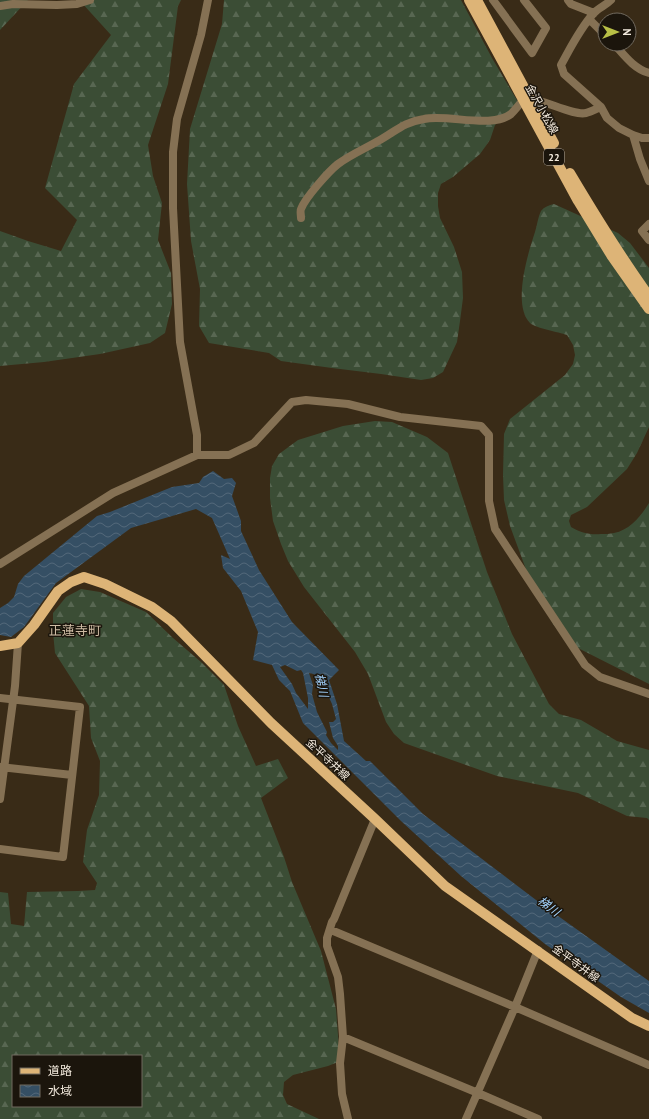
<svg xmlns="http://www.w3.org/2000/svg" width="649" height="1119" font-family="'PT Sans','Noto Sans JP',sans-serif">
<defs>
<pattern id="forest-firs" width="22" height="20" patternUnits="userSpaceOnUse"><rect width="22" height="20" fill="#3b4d35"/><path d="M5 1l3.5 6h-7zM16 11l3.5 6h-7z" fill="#586752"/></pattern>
<pattern id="water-waves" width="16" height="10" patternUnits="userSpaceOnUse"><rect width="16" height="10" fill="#354f64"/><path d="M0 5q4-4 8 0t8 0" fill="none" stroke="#53687a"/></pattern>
</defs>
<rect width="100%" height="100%" fill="#392b17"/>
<!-- forest -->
<path fill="url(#forest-firs)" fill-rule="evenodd" d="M0,0H28L0,30Z
M83,0H181L178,6L168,84L148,145L153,176L162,203L158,240L171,273L172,304L165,333L150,343L100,354L44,362L0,366V231L28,241L61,251L77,220L45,188L74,84L111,35L81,2Z
M224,0H461L492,58L518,102L495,125L490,140L480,154L453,177L441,184L438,193V206L440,218L454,247L462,272L463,298L460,321L457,342L443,372L433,378L421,380L381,374L332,368L281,361L269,353L209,343L199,326L200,289L191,241L187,184L190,129L222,24Z
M554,204L618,233L630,243L649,268V427L637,453L627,469L587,507L571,515L569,521L571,527C581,533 590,535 601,534C605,534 610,534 614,533C630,530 641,516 649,503V684L572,645L563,636L553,624L527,572L510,526L504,500L503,475L504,434L510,419L565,375L573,364L575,355L573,345L567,335C559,332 535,328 530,323C512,305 528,253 535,232C537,226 538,217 541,211C544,207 549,205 554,204Z
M375,421L392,422L427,437L448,453L487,572L512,634L549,704L559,714L581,720L617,741L649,750V820L647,818L627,816L578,793L497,776L404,743L394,734L386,722L368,674L355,652L304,587L288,561L281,544L273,521L270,498V478L272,466L279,454L298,440L343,426Z
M81,589L100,592L146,612L173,638L201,662L224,685L238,726L256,766L278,759L288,778L261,798L284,857L292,882L321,951L336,1009L339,1048L338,1062L328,1066L293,1075L284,1082L283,1095L287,1104L319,1119H0V892L8,893L11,924L24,926L27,892L78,891L95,890L97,883L83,862L87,830L99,795L100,761L91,738L89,706L55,653L53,632V613L66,597ZM13,1056H141V1106H13Z"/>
<!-- water -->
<path fill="url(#water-waves)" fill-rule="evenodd" d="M213,471L224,479L232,478L236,483L232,496L241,521V531L259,570L292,622L339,670L329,680L337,704L344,741L366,761H370L423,814L540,903L649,981V1013L621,997L545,944L461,876L401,821L303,723L290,691L279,680L272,665L253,660L258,632L241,591L223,568L221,555L230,559L212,518L196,509L131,528L56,583L24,627L11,637L0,635V608L8,603L14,597L18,584L24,576L97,516L110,512L172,487L199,483L203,477ZM285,665L297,671L301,670L303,673L308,698V709L296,693L292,684L280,667ZM309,673C318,675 324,676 320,687L324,693L326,691L332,704L336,719L333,722H329L333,738L338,746V750L331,743L326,735L327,732L317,712L312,694L313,685Z"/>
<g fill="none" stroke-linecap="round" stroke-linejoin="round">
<!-- minor -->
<path stroke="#857154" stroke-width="8" d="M493,0L532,53L546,28L524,0
M568,0L571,4L594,13
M611,0C605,6 598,8 593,14C579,30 571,47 561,65L564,74L601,107L607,118L619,128L633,135L642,138H649
M0,6L13,4L57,5L77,4L90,0
M589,19L605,35
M614,44C624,55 634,69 649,73
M531,99C547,101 574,116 586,113C591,112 596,109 601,107
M633,135L640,159L649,181
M301,218C301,215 300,211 301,209C305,198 329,171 338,164C350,155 364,149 378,141C395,132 403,122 424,119C448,114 492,129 511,114C515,110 519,105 523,100
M649,224L642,231L649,240
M197,455H229L254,443L292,402L306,400L348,404L400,417L481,426L489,435V501L495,529L585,665L600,677L649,694
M0,564L113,493L197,455V435L180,342L173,208V152L177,119L201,35L208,0
M0,698L80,707L63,857L0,849
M0,767L72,775
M0,799L15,686L18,643
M331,930L515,1007L649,1065
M343,1037L478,1093L538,1119
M348,1119L342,1094L340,1063L343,1037L340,994L338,977L327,946V938L332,922L334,919L375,819
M466,1119L515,1007L538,950"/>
<!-- major -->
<path stroke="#ddb477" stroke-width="10" d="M469,0L578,201L611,255L649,309
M477,0L554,143
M570,173C595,215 620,256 649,296
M0,646L18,643L34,625L58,591L71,582L84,577L105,584L152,607L171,621L271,723L375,819L445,886L632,1018L649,1026"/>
</g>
<g text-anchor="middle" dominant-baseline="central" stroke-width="3" stroke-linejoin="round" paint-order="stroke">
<!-- shield labels -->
<rect fill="#1b150c" stroke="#b2a99e" stroke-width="1" x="544" y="149" width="20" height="16" rx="3"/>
<g font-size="10" font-weight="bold" fill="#f2e9dc">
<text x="554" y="157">22</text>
</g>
<!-- street labels -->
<g font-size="11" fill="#f2e9dc" stroke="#1b150c">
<text transform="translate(542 109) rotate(61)">金沢小松線</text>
<text transform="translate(328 759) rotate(43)">金平寺井線</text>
<text transform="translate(576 963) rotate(36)">金平寺井線</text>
</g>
<!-- water labels -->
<g font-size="12" font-style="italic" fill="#a2d2fd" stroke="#1b150c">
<text transform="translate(322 685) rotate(78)">梯川</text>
<text transform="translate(549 906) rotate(36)">梯川</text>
</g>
<!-- quarter labels -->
<g font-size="13" fill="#cebca4" stroke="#1b150c">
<text x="75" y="630">正蓮寺町</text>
</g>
</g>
<!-- legend -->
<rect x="12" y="1055" width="130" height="52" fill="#1b150c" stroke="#716a5f"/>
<rect x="20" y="1068" width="20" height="6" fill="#ddb477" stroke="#716a5f"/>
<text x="48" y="1075" font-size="12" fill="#f2e9dc">道路</text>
<rect x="20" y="1085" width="20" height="12" fill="url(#water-waves)" stroke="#716a5f"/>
<text x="48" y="1095" font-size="12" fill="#f2e9dc">水域</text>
<!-- north arrow -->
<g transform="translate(617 32) rotate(90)"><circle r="19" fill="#1b150c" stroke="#716a5f"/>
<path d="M0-3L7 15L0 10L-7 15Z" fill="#b9c046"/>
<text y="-6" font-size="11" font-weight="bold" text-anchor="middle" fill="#f2e9dc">N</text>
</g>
</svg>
